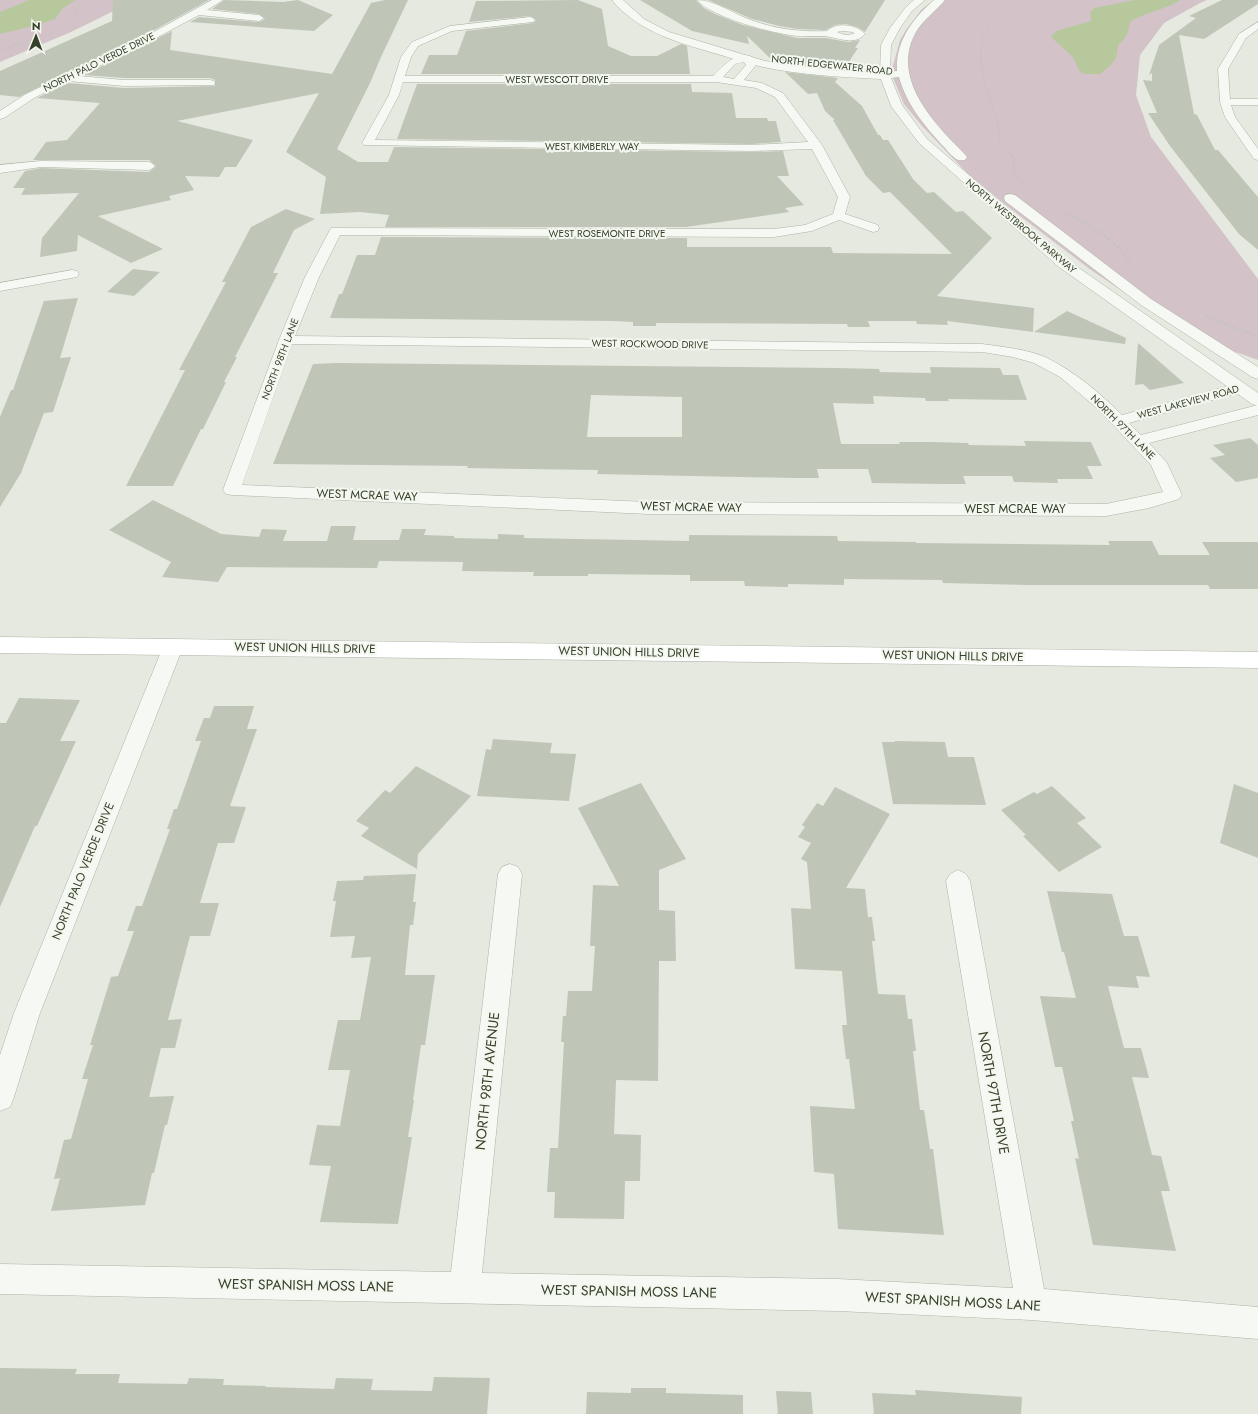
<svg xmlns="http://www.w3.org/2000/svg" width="1258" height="1414" font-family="Jost,sans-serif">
<rect width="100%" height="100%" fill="#e5e9e0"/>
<!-- green -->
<path fill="#d3c2c8" d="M0,0H136L71,32L0,62Z
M934,0H1207L1200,3L1164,23L1140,55L1136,95L1151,137L1258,279V360L1186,334L1091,270L1003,203L967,173L922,126L904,104L891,73L900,40L906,30L921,10Z"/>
<!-- water -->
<path fill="#b7c99c" d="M29,0H75L62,9L55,19L41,24L0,34V12Z
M1135,0H1180C1165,10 1145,12 1130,22L1127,35L1118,46L1116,58L1110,66L1100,74H1086L1080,72L1073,57L1051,37L1056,31L1091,21L1090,13L1094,8Z"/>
<!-- building -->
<path fill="#bfc6b8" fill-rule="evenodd" d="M113,0H209L149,33L19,97L0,95V71L112,21Z
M224,0L283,2L298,0L333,15L314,31L190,22L199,17L259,22L265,19L259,14L212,9Z
M385,0H408L381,57L370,83L337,149L358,162H388L394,147L752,152L783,151L789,176H777L804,205L785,208L789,212L686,227H385L389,215L360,212L320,214L326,177L286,152L319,93L177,121L253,140L236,167H225L219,177L185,176L194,190L169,196L171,200L98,216L163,249L131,263L78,235L77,251L40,257L42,238L79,193L21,195L25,188H13L25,171L41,168L149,172L156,166L149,160H33L46,142L67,140L100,103L37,98L68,83L124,88L215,86V80L210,78H124L84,75L172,31L170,50L332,74L371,3Z
M578,0L602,9L608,46L631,56H657L681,44L687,46L690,74H421L429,55H457L466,31L533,23L536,20L530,16L469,22L476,1Z
M640,0H696L704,8L715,14L743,25L797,38H826L848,42L860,40L855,48H858L844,69L773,61L747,36L749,44L692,31Z
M708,0H885L865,32L857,27L846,24L835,25L826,30L798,29L779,26L752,19Z
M1222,0H1258V4L1204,39L1179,35L1194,114L1197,115L1215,150H1218L1258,197V250L1239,234L1170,146L1148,113H1157L1143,80L1152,81V73L1149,75L1159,45L1196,18L1189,16Z
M785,72L838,78L835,82L862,106L878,135H880L883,140H888L913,179L927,193L934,192L956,212L963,211L992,238L937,296L1034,308L1033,332L947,321L948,325L917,324L916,321H868L870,327H848L847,324L656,323V326H633V322L612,321L330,318L339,294H342L357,255H375L381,237L687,238V247H831L833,253L952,254L890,192L883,193L866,176L833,120H835L825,111L817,93L808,94Z
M417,84H691L692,92L732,93L736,118H767L768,121H776L781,142L752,144L397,139Z
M286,209L315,219L294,230L273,273H278L235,357H237L224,382H226L203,429H201L173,486H126L185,370H179L226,282H222L251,227Z
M133,269L160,272L134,296L107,292Z
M78,298L60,358L71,357L53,412L44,413L21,473L0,507V417L11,390H13L44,301Z
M1067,311L1126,338L1125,344L1034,332Z
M1138,343L1184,383L1150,390L1143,384L1135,385Z
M336,363L836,368L879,369L880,372L931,373L930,367L1000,368L1003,375H1018L1027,400L948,399L949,401H926L925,398L873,396L874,404L833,403L841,444H900L899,442H933L968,443L969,445L1026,446L1024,441L1091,442L1102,466H1087L1093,479H1057L1058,483L1014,482L1012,476H963L966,484H944L872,483L868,469H817L819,478H794L597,474L598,470L467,468L468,466L273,464L313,364ZM591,395L682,397V437H587Z
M1250,438L1258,445V478L1236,482L1210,458L1225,455L1213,445Z
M153,500L221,534L259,537L262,529L287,530L283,541H327L331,526H356L353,540H399L402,529H426L424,535L454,536V538L498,539V534L524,535V538L689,541V535L837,536L838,541L916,542V543L1110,545L1108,541H1152L1159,555H1210L1202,542H1258V589H1210L1208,585H1026L943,583L942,580L844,579V585L788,584V587L745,586L744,581H690V575L588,574V576H533L534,572L462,571L463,562L379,561L377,568L227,567L218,582L162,577L171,562L109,530Z
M19,698L80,700L60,741H76L37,826H35L0,907V723H6Z
M214,706H254L247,729H257L230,806L246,807L234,843H218L200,903H219L210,936H190L168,1020L182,1019L175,1048H161L149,1097L174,1096L167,1125H165L154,1173H152L145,1205L51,1211L60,1178L54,1179L64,1140L71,1139L88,1079H82L93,1045H90L111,977L118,976L134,931H127L136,906H142L170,829H167L174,809H177L201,741H195L204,718H210Z
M493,739L552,743L550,753L576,754L569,801L477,796L486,749L491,750Z
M895,741L945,742L948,757H974L986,805L893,804L882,742H895Z
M416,766L471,796L418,854L417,869L361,836L369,828L356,821L385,790L390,793Z
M641,783L686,859L659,870V910L675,911L676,961H659L658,1081L616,1080L614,1134L641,1135L640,1181H625L624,1219L554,1218L555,1192H547L550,1148H558L564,1042H561L563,1016H566L568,991H592L595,946H590L593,885L619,886L578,808Z
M1234,784L1258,793V858L1220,843Z
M1052,786L1086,818L1077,823L1102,847L1059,872L1023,836L1026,835L1001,810L1034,792L1037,794Z
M835,787L890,814L846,888L865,889L868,917H872L875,941H872L878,994L905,995L908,1019H912L916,1051H913L920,1110H924L930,1149H933L944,1235L838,1229L834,1174L814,1172L810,1106L855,1109L849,1059H846L842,1025H847L842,971L795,969L791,908L811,909L807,862L801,859L811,843L798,837L805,827L802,825L817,803L823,806Z
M416,874L413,902H416L413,925H410L405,975H435L425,1045H421L413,1100H414L408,1137H412L398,1224L320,1222L331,1166L309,1165L317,1125L340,1126L350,1070H328L338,1020H360L371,957L351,958L355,936L330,937L336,901H333L337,881L363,880L364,876Z
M1047,891L1112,894L1124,936H1138L1150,977L1136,976L1139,988L1108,986L1124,1048H1141L1149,1078L1132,1077L1152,1155L1161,1156L1170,1191H1161L1176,1251L1093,1245L1075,1158L1079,1159L1071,1121H1074L1062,1067H1055L1040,996L1076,998L1064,952H1062Z
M0,1368L77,1369L75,1374H120L118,1383L187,1384L189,1378L224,1379L223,1385L266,1386L265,1387L334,1389L336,1378L373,1379L371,1390L432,1391L434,1377L490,1378L487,1414H0Z
M631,1388H666V1393L743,1395V1414H586L587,1392L631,1393Z
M915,1390L1022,1397L1021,1414H874L872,1393L916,1395Z
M776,1391L811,1392L813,1414H778Z"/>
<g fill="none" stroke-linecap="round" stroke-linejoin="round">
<!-- minor casing -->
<g stroke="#adb3a5" stroke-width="1">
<path id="minor" d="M212,0H223L207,10L259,15L264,18L259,21L199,15L156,38L79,76L124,80H210L214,81L215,83L214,85L124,86L68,81L34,98L4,118L0,119V111L26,94L150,34Z
M697,0C715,0 733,14 751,20C775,29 801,32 827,31C836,22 857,24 865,34C855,45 842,39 830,37C820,35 808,37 797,36C772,33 713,18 697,0ZM842,31L853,32L854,34L845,35L837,32Z
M530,17L533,18L535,20L533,22L452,31L418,46L411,57L405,76H713C723,66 735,52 750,56L756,65L744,80L762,83L783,93L822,145L850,197L845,214L878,225L879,228L878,231L873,232L839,220L812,231L774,237L340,235L319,277L295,336L982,344C1003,347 1026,349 1045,357C1074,371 1100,393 1122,415L1240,383L1245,385L1248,388L1245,391L1129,423L1141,435L1258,405V415L1149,443L1167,463L1182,495L1179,499L1149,508L1106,516L649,514L232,495L226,494L223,490L279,340L305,277L331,228L774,229L805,225L833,214L838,197L812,149L752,151L364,145L362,143L389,95L401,57L412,42L450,26ZM744,62L746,65L734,79L723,77L735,64ZM403,82H716L756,88L775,97L808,142L752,145L375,140L399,95ZM292,344L982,352L1013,357L1034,363L1060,377L1098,409L1151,465L1163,492L1106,504L649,502L242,485Z
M1258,22V29L1246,38L1228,69L1230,99H1258V105H1231L1235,117L1258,149V160L1254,159L1225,117L1220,102L1218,69L1239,34Z
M41,161L149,162L153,164L155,166L153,168L149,170L41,167L0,173V165Z
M72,270L77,271L79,274L77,277L0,291V283Z
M173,640L180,642L183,647L40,1013L14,1097L10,1107L0,1111V1055L14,1013L163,647L166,642Z
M510,864L518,867L522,874L482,1273L838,1279L1013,1288L946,881L950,874L958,870L966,874L970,881L1044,1289L1258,1307V1339L1031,1320L838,1311L0,1294V1264L451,1272L498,874L502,867Z"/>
</g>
<!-- tertiary casing -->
<g stroke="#adb3a5" stroke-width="1">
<path id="tertiary" d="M612,0H623L644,19L669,32L765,61L831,70L880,73L881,45L890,28L906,7L914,0H925L912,11L900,28L891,45L890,72L897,71C895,42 913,18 934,0H945C936,11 924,19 916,32C894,71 922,109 948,137C954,144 962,150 967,157L965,160C962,160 959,161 956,159C952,156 948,152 945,148C926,128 906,104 899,77L891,78L902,105L927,139L1069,261L1258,393V406L1252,404L1059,267L919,143L891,106L881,79C842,77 801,75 763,67C744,63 726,56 707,51C673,41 635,29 612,0Z
M1010,194L1015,195L1151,299L1258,367V379L1252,377L1141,305L1005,201L1004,198L1005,195Z"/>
</g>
<!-- secondary casing -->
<g stroke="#adb3a5" stroke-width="1">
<path id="secondary" d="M0,637L1258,652V668L0,653Z"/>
</g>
<!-- path-far1 -->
<path stroke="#bfc5ba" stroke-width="1" stroke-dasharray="1.5 1.5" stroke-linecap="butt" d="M1011,0C975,28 976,59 990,100C995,114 1000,127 999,142L1013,156
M0,50L60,30C72,22 75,8 86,0"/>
<!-- path -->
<path stroke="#bfc5ba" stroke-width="1.5" stroke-dasharray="2 2" stroke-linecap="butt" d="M1012,155L1014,157V174L1022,182
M1063,212C1094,228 1111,235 1132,265
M1206,315L1230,326L1258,336"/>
<!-- minor -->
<use href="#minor" fill="#f5f8f3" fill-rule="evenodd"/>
<!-- tertiary -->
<use href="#tertiary" fill="#f5f8f3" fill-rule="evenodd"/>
<!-- secondary -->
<use href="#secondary" fill="#fff" fill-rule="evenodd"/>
</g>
<g text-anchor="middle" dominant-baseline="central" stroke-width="4" stroke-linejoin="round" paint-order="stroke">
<!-- far-street labels -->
<g font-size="10" fill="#354129" stroke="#f4f7f0">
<text transform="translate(99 62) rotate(-26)">NORTH PALO VERDE DRIVE</text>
<text transform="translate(832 65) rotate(6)">NORTH EDGEWATER ROAD</text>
<text x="557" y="79">WEST WESCOTT DRIVE</text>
<text x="592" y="146">WEST KIMBERLY WAY</text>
<text transform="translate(1021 226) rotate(40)">NORTH WESTBROOK PARKWAY</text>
<text x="607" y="233">WEST ROSEMONTE DRIVE</text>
<text transform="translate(650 344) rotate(1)">WEST ROCKWOOD DRIVE</text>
<text transform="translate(280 359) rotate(-69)">NORTH 98TH LANE</text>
<text transform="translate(1188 402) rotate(-15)">WEST LAKEVIEW ROAD</text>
<text transform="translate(1123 427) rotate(45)">NORTH 97TH LANE</text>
</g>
<!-- street labels -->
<g font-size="12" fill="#354129" stroke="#f4f7f0">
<text transform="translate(367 495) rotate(2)">WEST MCRAE WAY</text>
<text transform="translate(691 507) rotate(1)">WEST MCRAE WAY</text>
<text x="1015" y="509">WEST MCRAE WAY</text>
<text transform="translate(305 648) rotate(1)">WEST UNION HILLS DRIVE</text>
<text transform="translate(629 652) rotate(1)">WEST UNION HILLS DRIVE</text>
<text transform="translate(953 656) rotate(1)">WEST UNION HILLS DRIVE</text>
<text transform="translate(83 871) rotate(-68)">NORTH PALO VERDE DRIVE</text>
</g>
<!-- near-street labels -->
<g font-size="14" fill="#354129" stroke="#f4f7f0">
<text transform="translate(487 1081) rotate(-84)">NORTH 98TH AVENUE</text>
<text transform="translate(994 1093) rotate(80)">NORTH 97TH DRIVE</text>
<text transform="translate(306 1285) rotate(1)">WEST SPANISH MOSS LANE</text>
<text transform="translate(629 1291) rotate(1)">WEST SPANISH MOSS LANE</text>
<text transform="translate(953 1301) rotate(3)">WEST SPANISH MOSS LANE</text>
</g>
</g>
<!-- north arrow -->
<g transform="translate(36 36) rotate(1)" stroke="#f4f7f0" stroke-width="3" paint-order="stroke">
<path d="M0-3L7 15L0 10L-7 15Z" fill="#354129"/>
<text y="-6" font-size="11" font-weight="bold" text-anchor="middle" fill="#354129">N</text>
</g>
</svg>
